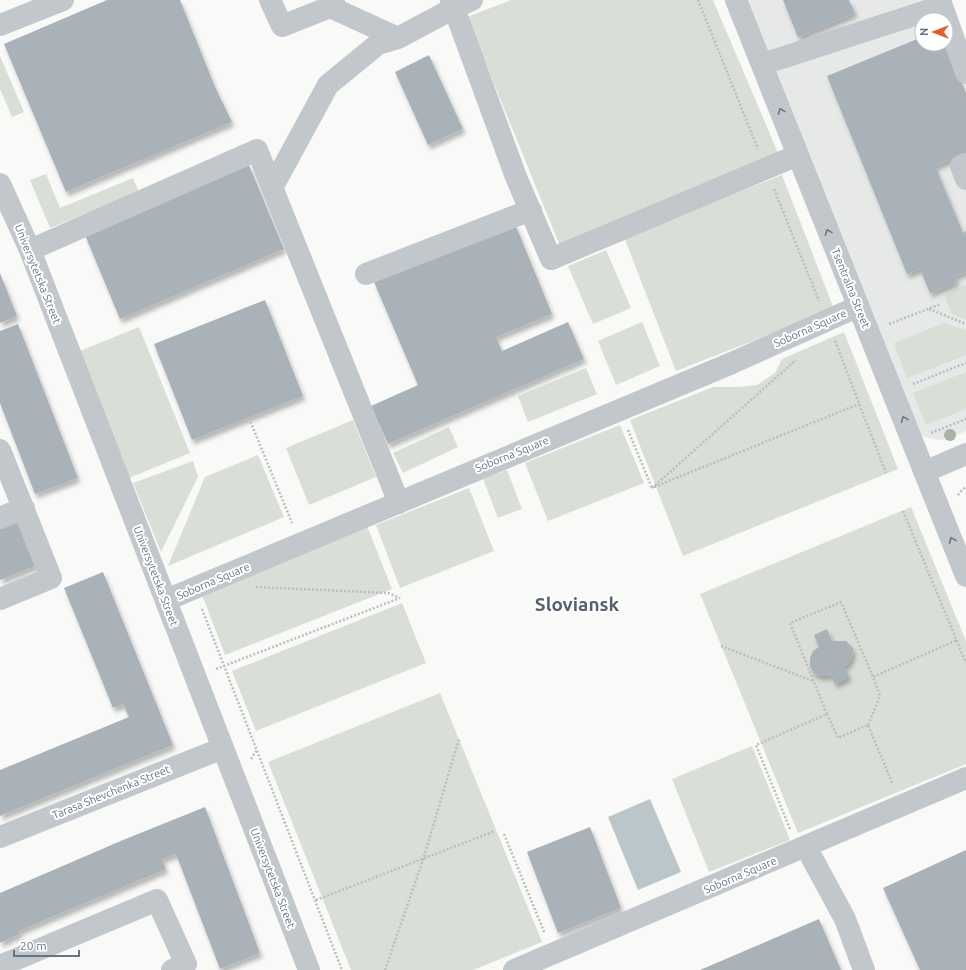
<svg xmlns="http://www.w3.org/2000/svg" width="966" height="970" font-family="Ubuntu,sans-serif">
<defs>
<filter id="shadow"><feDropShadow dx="2.5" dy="4.5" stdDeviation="2" flood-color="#0004"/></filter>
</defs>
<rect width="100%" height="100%" fill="#f9f9f7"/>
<!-- built -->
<path fill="#e7e8e8" d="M745,0H929L937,20H922V44H946L966,93V431L947,439L939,440L925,437L919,434Z"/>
<!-- green -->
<path fill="#d9ded6" d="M511,0H713L778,153L560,246L467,17Z
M0,56L24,112L12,117L0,89Z
M46,174L60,208L133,178L139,192L50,228L30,180Z
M782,175L834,309L676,371L624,237Z
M606,250L631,308L593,324L568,266Z
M966,285V320L952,314L944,295Z
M642,322L660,366L616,385L598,341Z
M944,323L966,330V355L907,378L894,343Z
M139,327L190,453L129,478L80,351Z
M844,332L898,469L683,556L630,420L713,387H739L757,385L775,373L782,359Z
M586,368L597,394L528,422L518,396Z
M966,372V409L926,425L913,393Z
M353,420L376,477L309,505L286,448Z
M620,425L644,483L548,521L525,463Z
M449,427L458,447L403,473L393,453Z
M258,455L284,517L168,566L205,477Z
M193,461L198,477L161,552L133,483Z
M507,470L522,509L498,518L483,479Z
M469,488L494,551L400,588L376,525Z
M911,507L966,641V764L798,833L700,594Z
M367,526L392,589L225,655L201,592Z
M402,603L426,663L256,731L232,671Z
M440,693L542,942L473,970H351L268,762Z
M752,746L790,840L709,872L672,779Z"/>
<!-- water -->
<path fill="#bbc6cb" d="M650,799L681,872L638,890L608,817Z"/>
<!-- building -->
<path fill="#a9b2b8" filter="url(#shadow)" d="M107,0H180L215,87L232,122L66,192L4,44Z
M783,0H849L855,13L798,37Z
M922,37V44H946L966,93V153L935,166L963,233L966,231V272L955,276L957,282L930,293L920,269L907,274L827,76Z
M429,55L463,129L428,145L395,72Z
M249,165L284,249L120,319L85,235Z
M515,224L552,314L496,337L502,351L568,322L584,359L388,444L371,406L418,385L374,282Z
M0,273L17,316L0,323Z
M265,300L303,396L192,440L154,344Z
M18,324L78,478L35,494L0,403V331Z
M21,518L40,564L0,580V527Z
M103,572L173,745L0,816V770L129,717L123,704L113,708L64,588Z
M827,629L832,641H846L853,648L852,657L849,663L844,666L849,677L835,684L831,675L822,676L814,674L810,666V658L813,651L819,647L814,635Z
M205,807L260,953L220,969L176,854L162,859L166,869L19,931L20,934L0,943V893L123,840Z
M590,827L621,908L558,933L527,852Z
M966,850V970H920L883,888Z
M819,919L841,970H700Z"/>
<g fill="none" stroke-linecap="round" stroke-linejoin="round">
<!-- path -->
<path stroke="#babec1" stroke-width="2.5" stroke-dasharray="2 2" stroke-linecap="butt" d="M698,0L758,149
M774,189L819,301
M929,309L966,324
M889,324L941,304
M835,341L886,473
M913,384L966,363
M249,418L292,523
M628,430L652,488
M931,433L966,419
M654,487L859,404
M652,488L796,360
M958,495L962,490L966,487
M903,511L966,663
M256,587L388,593L400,598
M202,609L342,970
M721,646L813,681
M216,669L400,598
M827,714L790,623L841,602L873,677
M868,725L880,696L873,677L957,640
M251,759L257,750
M790,829L756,745L827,714L838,738L868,725L893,785
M504,834L545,934
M316,900L495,831
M385,970L423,860L459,739"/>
<!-- minor -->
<path stroke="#c2c7cb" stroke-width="22" d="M270,0L282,26L330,7L334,0
M451,0L454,8L472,0
M736,0L966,576
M330,7L398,38
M0,25L63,0
M763,64L942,6L966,73
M966,164L961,166L966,179
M0,184L30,250L309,970
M272,188L328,85L378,44L398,38L454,8L516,177L551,259L798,155
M30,250L257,150L399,503
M366,274L531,210
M0,450L51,578L0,599
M924,472L966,454
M0,518L24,508
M166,600L732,363L857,307
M0,837L223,748
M806,847L845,919L864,970
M0,966L157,900L186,964L172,970
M514,970L966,778"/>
</g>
<!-- trees -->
<circle fill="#a8b3a6" cx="950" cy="435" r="6"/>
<!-- one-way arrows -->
<defs><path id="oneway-chevron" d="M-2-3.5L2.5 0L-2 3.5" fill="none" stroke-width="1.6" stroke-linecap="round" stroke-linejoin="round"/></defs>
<g stroke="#697886">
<use href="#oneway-chevron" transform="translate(781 111) rotate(-111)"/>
<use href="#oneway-chevron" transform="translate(828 232) rotate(-111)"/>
<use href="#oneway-chevron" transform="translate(904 419) rotate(-112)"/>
<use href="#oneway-chevron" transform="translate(952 540) rotate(-112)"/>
</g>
<g text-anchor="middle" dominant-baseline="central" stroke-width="4" stroke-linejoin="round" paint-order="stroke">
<!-- street labels -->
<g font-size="11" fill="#647482" stroke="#fff">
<text transform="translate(38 274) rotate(68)">Universytetska Street</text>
<text transform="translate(851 288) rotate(68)">Tsentralna Street</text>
<text transform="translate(810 328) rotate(-24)">Soborna Square</text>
<text transform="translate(512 454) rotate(-22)">Soborna Square</text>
<text transform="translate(156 576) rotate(69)">Universytetska Street</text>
<text transform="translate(213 581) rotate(-23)">Soborna Square</text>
<text transform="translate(111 792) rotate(-22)">Tarasa Shevchenka Street</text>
<text transform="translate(740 875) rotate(-23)">Soborna Square</text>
<text transform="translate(273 878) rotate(69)">Universytetska Street</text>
</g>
<!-- town labels -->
<g font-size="19" font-weight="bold" fill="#56626d" stroke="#fff">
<text x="577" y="604">Sloviansk</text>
</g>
</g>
<!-- north arrow -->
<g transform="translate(934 32) rotate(270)"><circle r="19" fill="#ffffff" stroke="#c1c7cd"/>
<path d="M0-3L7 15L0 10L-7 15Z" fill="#e35d2d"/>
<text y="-6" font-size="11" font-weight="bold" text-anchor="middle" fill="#647482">N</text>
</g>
<!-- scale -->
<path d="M14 950v6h65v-6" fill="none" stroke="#647482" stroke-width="2"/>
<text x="20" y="950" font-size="12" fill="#647482" stroke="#ffffff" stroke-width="3" paint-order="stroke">20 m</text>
</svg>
